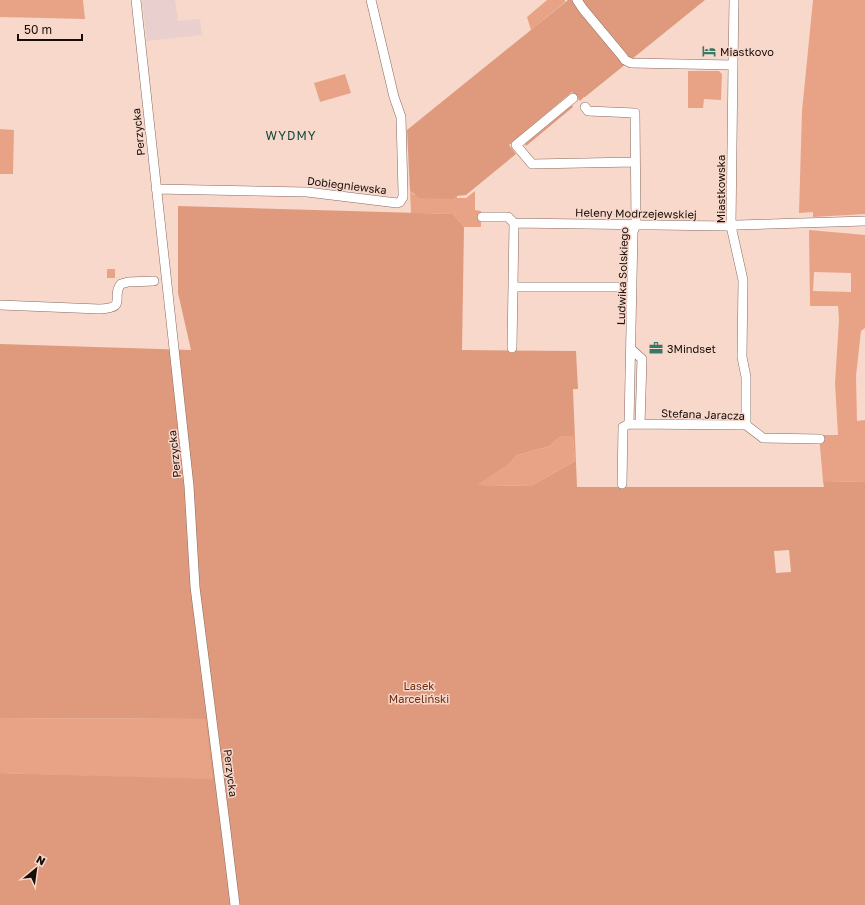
<svg xmlns="http://www.w3.org/2000/svg" width="865" height="905" font-family="'Golos Text',sans-serif">
<rect width="100%" height="100%" fill="#f8d8cb"/>
<!-- commercial -->
<path fill="#e9cfcd" d="M142,0H175L178,21L200,19L202,35L147,41Z"/>
<!-- green -->
<path fill="#e8a387" fill-rule="evenodd" d="M0,0H83L85,19L0,17Z
M547,0H565V2L531,30L527,17Z
M813,0H865V214L813,217V212L799,213L802,111Z
M688,71H719L722,74L721,100L704,99L703,108H688Z
M345,74L351,93L320,102L314,83Z
M0,129L14,130L13,174H0Z
M410,191L414,195L457,196V198H466L475,191V210L481,211V227H464L453,214L411,213Z
M809,230L865,235V328L861,331L856,376L857,421L865,420V482L823,481L819,435H838L835,383L839,320L838,306H810ZM814,272L851,273V292L813,291Z
M107,269H115V278H107Z
M562,436H573L575,461L531,486L476,485L508,465L516,456L521,454L550,446L557,439Z
M0,718L207,719L212,780L0,773Z"/>
<!-- forest -->
<path fill="#df9a7e" fill-rule="evenodd" d="M568,0H705L585,97H584L580,101L572,92L509,145L516,154L466,195L457,196L453,199L419,198L410,191L407,130Z
M572,105L573,107L526,146L525,144Z
M178,206L453,214L464,227L462,350L576,351L578,389H573V390L577,487H824L823,481L865,482V905H0V773L212,779L206,719L0,718V344L191,350L178,293ZM562,436H573L575,461L531,486L477,485L508,465L516,456L521,454L550,446L557,439ZM789,550L791,572L776,573L774,551Z"/>
<g fill="none" stroke-linecap="round" stroke-linejoin="round">
<!-- minor casing -->
<g stroke="#876b60" stroke-width="10">
<path id="minor" d="M136,0L189,486L195,587L226,831L235,905
M577,0L583,9L623,57L625,60L631,63L733,65
M734,0L733,65L731,226L743,280L742,357L746,377V425
M573,98L516,145L532,164L635,162
M585,107L588,111L635,113L636,224L633,232L629,424L623,427L622,484
M156,189L307,192L397,203L400,202L403,197V192L401,117L394,97L371,0
M482,217H508L514,223L726,226L737,225L865,221
M513,287H632
M0,305L99,309C129,308 110,297 121,284L128,282L154,281
M512,348L514,223
M631,349L642,359L640,424
M629,424L746,425L763,438L820,439"/>
</g>
<!-- minor -->
<use href="#minor" stroke="#fff" stroke-width="9"/>
</g>
<!-- icons -->
<defs>
<g id="hotel-bare" transform="scale(1.08)"><path d="M-6-4.5h1.5V1H6V5H4.5V3h-9V5H-6ZM-4 0a1.8 1.8 0 1 1 3.6 0ZM.5 0V-2.5h3Q6-2.5 6 0Z" fill="#377869" stroke="#f8d8cb" stroke-width="2.5" paint-order="stroke"/></g>
<g id="office-bare" transform="scale(1.08)"><path d="M-6-3h4V-5.5h4V-3h4V5H-6ZM-1-4.5V-3h2v-1.5ZM-6 0V1H6V0Z" fill="#377869" stroke="#f8d8cb" stroke-width="2.5" paint-order="stroke"/></g>
</defs>
<g fill-rule="evenodd">
<use href="#hotel-bare" x="709" y="51"/>
<use href="#office-bare" x="656" y="348"/>
</g>
<g text-anchor="middle" dominant-baseline="central" stroke-width="3" stroke-linejoin="round" paint-order="stroke">
<!-- poi labels -->
<g font-size="11" fill="#170d09" stroke="#f8d8cb" text-anchor="start">
<text x="720" y="51">Miastkovo</text>
<text x="667" y="348">3Mindset</text>
</g>
<!-- street labels -->
<g font-size="11" fill="#170d09" stroke="#f8d8cb">
<text transform="translate(138 132) rotate(-96)">Perzycka</text>
<text transform="translate(347 185) rotate(7)">Dobiegniewska</text>
<text transform="translate(720 189) rotate(-90)">Miastkowska</text>
<text transform="translate(636 213) rotate(1)">Heleny Modrzejewskiej</text>
<text transform="translate(622 276) rotate(-88)">Ludwika Solskiego</text>
<text transform="translate(703 414) rotate(2)">Stefana Jaracza</text>
<text transform="translate(174 454) rotate(-96)">Perzycka</text>
<text transform="translate(231 773) rotate(83)">Perzycka</text>
</g>
<!-- park labels -->
<g font-size="11" fill="#692b0d" stroke="#f8d8cb">
<text x="419" y="685">Lasek<tspan x="419" dy="13">Marceliński</tspan></text>
</g>
<!-- neighbourhood labels -->
<g font-size="12" letter-spacing="1" fill="#134a3e" stroke="#f8d8cb">
<text x="291" y="135">WYDMY</text>
</g>
</g>
<!-- north arrow -->
<g transform="translate(36 869) rotate(29)" stroke="#f8d8cb" stroke-width="3" paint-order="stroke">
<path d="M0-3L7 15L0 10L-7 15Z" fill="#170d09"/>
<text y="-6" font-size="11" font-weight="bold" text-anchor="middle" fill="#170d09">N</text>
</g>
<!-- scale -->
<path d="M18 34v6h64v-6" fill="none" stroke="#170d09" stroke-width="2"/>
<text x="24" y="34" font-size="12" fill="#170d09" stroke="#f8d8cb" stroke-width="3" paint-order="stroke">50 m</text>
</svg>
